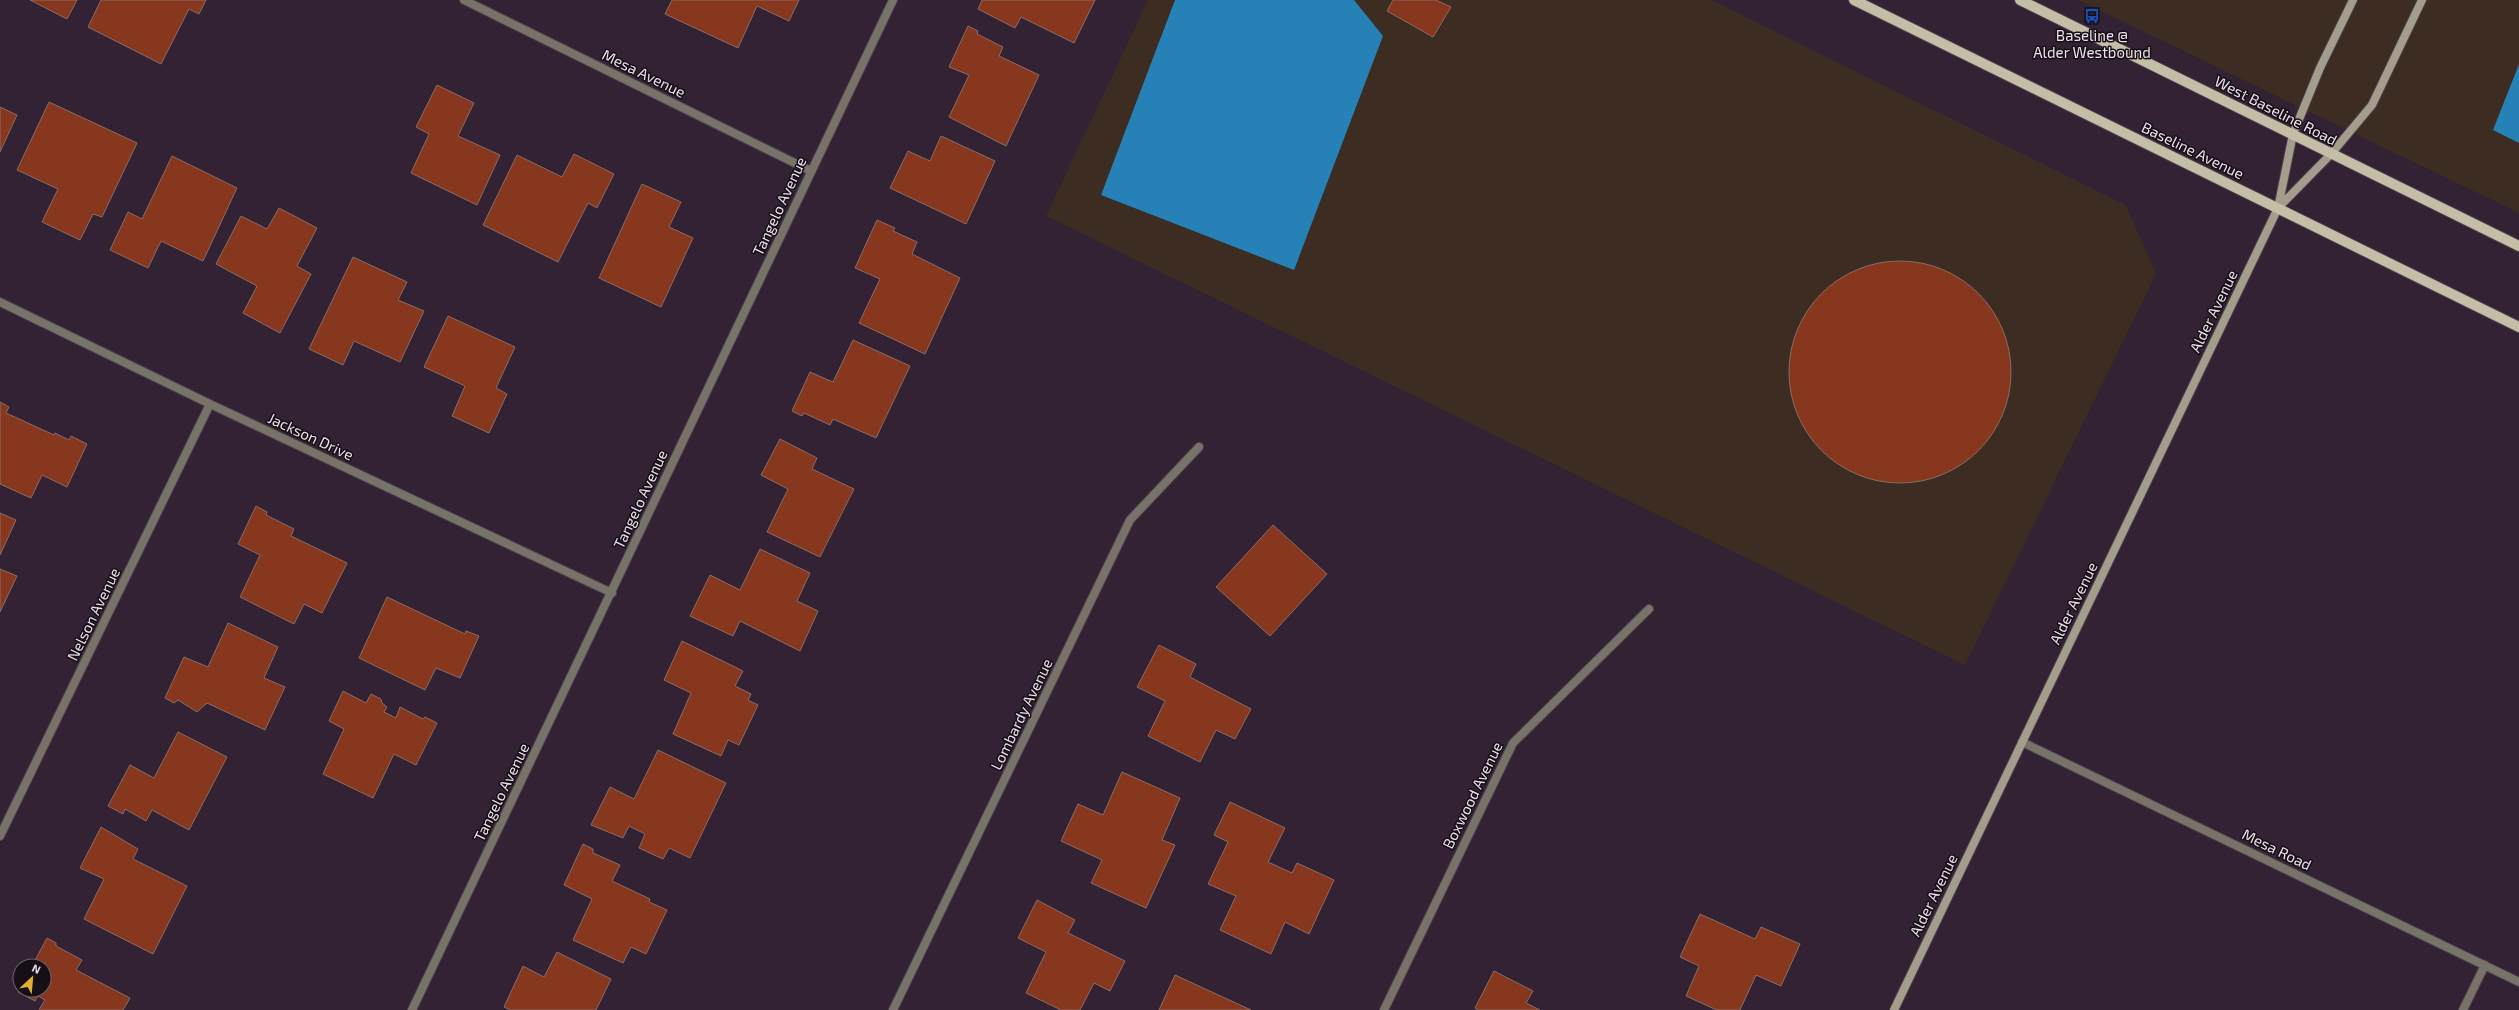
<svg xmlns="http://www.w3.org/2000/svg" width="2519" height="1010" font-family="'Exo 2',sans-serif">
<rect width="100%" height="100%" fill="#322233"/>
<!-- industrial -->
<path fill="#3c2c21" d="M1148,0H1711L2126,205L2156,274L1965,665L1046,216Z
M2078,0H2519V213Z"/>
<!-- water -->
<path fill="#2581b6" d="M1175,0H1354L1383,36L1294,270L1101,195Z
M2519,64V143L2493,130Z"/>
<!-- building -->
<path fill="#87371d" stroke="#896d65" d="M30,0H77L67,19Z
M101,0H206L199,14L189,9L161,64L88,27Z
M672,0H799L789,21L757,6L738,48L665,14Z
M982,0H1095L1074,43L1021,17L1015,28L978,9Z
M1393,0H1436L1451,7L1433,37L1387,11Z
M968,26L978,31L977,34L1003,47L999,56L1039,75L1006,146L949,117L969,75L949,67Z
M437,85L474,103L458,136L500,155L477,205L411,173L429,134L416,127Z
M49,102L137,143L102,217L93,214L80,240L42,222L58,189L17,170Z
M0,107L17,115L0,152Z
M941,136L995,161L966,224L890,188L908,151L930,161Z
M574,154L614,174L597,208L588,203L558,262L483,225L517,155L562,177Z
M172,156L237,188L203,261L161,241L148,268L110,250L128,212L142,219Z
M642,184L681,202L669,227L693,238L661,307L599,278Z
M279,208L317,228L297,266L311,274L280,333L243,313L257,286L216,264L241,216L267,229Z
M877,220L895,228L893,231L917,242L912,254L960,278L925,354L859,323L880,279L855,268Z
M353,257L407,282L398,300L424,311L400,362L354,341L343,365L309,349Z
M1789 372a111 111 0 1 1 222 0a111 111 0 1 1-222 0Z
M448,316L515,347L496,388L507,394L489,433L452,416L465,386L424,367Z
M853,340L910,366L876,438L833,419L830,425L804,413L802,416L792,411L810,372L833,382Z
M0,402L9,407L6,413L54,435L55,433L69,440L71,436L87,444L67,487L42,475L31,498L0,484Z
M780,439L817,458L812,469L854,489L820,557L767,532L788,489L761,475Z
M256,506L267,512L266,515L294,529L291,536L347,563L322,613L304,604L294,624L240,597L260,555L238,544Z
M0,513L16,520L0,555Z
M1273,525L1327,574L1270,636L1216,587Z
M760,549L810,573L797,601L818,611L800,651L740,621L733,636L690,616L710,575L740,590Z
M0,569L17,576L0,612Z
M387,597L465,634L466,631L479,636L460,678L436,668L425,690L359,658Z
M228,623L278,647L264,678L285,687L265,730L207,703L197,712L178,700L174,703L165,698L184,657L208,667Z
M682,641L743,671L735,686L751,694L748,700L758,705L739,745L728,740L721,756L673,734L691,693L664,680Z
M1159,645L1196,664L1190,677L1251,709L1235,739L1216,730L1200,762L1148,736L1165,701L1137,687Z
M343,691L366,703L371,694L381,699L382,703L387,707L384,712L396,718L400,707L423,719L425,717L437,723L416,765L394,754L373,798L323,774L344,729L329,721Z
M178,732L227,757L189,830L152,810L146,821L125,809L123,814L108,806L130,765L154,778Z
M658,750L726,783L690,858L669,848L663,859L639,848L645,834L629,826L623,838L591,825L610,787L634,799Z
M1122,772L1180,798L1162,840L1175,845L1146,908L1091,883L1102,860L1061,841L1078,804L1103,815Z
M1230,802L1285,828L1268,862L1292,873L1297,863L1334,880L1309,934L1285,922L1271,954L1220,930L1236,896L1208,884L1228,842L1214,835Z
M101,827L138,849L133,859L187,886L153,954L84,919L104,879L80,868Z
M583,844L593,849V853L620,865L612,881L650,899L649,902L667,910L646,954L631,947L623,963L573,940L592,899L564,885Z
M1037,900L1075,920L1068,933L1125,961L1110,991L1094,983L1080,1010H1061L1026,993L1046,952L1018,938Z
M1700,914L1755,939L1761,927L1800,944L1781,986L1756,975L1740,1010H1717L1686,996L1699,966L1680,957Z
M47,938L56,943V946L82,960L76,970L130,998L123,1010H39L45,1000L38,996L35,1001L18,992L20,989L44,990V966H32Z
M557,952L611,979L596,1010H511L504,1007L523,966L544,977Z
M1494,971L1533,991L1526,1003L1540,1010H1479L1475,1008Z
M1175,975L1251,1010H1159Z"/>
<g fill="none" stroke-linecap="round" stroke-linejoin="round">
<!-- minor casing -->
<g stroke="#4c3d4d" stroke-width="10">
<path id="minor" d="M464,0L811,171
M0,302L210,404L612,593
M2022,742L2519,982
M0,836L210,404
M412,1010L893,0
M893,1010L1130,520L1199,447
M1384,1010L1513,743L1649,609
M2463,1010L2485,965"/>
</g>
<!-- secondary casing -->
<g stroke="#4c3d4d" stroke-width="10">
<path id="secondary" d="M2278,208L2331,154L2372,105L2422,0
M1894,1010L2278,208L2293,134L2320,68L2353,0"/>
</g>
<!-- primary casing -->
<g stroke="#4c3d4d" stroke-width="12">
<path id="primary" d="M1854,0L2519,327
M2020,0L2519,246"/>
</g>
<!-- minor -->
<use href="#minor" stroke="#777368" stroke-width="8"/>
<!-- secondary -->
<use href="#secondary" stroke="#a39d8c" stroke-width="8"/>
<!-- primary -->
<use href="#primary" stroke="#c5bea7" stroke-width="10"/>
</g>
<!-- icons -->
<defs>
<g id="bus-bare" transform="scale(1.2)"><path d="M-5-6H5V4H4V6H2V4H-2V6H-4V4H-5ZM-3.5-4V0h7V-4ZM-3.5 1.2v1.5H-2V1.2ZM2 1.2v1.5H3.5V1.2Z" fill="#1a4fb4" stroke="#160f16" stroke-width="2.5" paint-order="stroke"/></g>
</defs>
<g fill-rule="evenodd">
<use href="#bus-bare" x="2092" y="16"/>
</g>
<g text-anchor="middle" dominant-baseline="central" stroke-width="3" stroke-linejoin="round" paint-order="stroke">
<!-- poi labels -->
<g font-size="15" fill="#ebe0eb" stroke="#160f16">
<text x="2092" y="35">Baseline @<tspan x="2092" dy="17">Alder Westbound</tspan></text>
</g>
<!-- street labels -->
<g font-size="15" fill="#ebe0eb" stroke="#160f16">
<text transform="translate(644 73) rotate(26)">Mesa Avenue</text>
<text transform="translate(2276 110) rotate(27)">West Baseline Road</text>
<text transform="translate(2193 150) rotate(26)">Baseline Avenue</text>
<text transform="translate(779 206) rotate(-65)">Tangelo Avenue</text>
<text transform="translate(2213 311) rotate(-64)">Alder Avenue</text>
<text transform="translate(311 436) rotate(25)">Jackson Drive</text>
<text transform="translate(640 499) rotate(-65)">Tangelo Avenue</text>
<text transform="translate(2073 603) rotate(-64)">Alder Avenue</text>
<text transform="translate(93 614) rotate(-64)">Nelson Avenue</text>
<text transform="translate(1021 714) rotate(-64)">Lombardy Avenue</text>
<text transform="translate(501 792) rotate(-64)">Tangelo Avenue</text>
<text transform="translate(1472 795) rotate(-64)">Boxwood Avenue</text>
<text transform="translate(2277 849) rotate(26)">Mesa Road</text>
<text transform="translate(1933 895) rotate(-64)">Alder Avenue</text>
</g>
</g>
<!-- north arrow -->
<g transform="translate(32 978) rotate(26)"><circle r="19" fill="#160f16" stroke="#6b636b"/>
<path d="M0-3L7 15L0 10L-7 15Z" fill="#e4ae35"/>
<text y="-6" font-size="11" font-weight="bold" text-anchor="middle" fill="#ebe0eb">N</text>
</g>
</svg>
